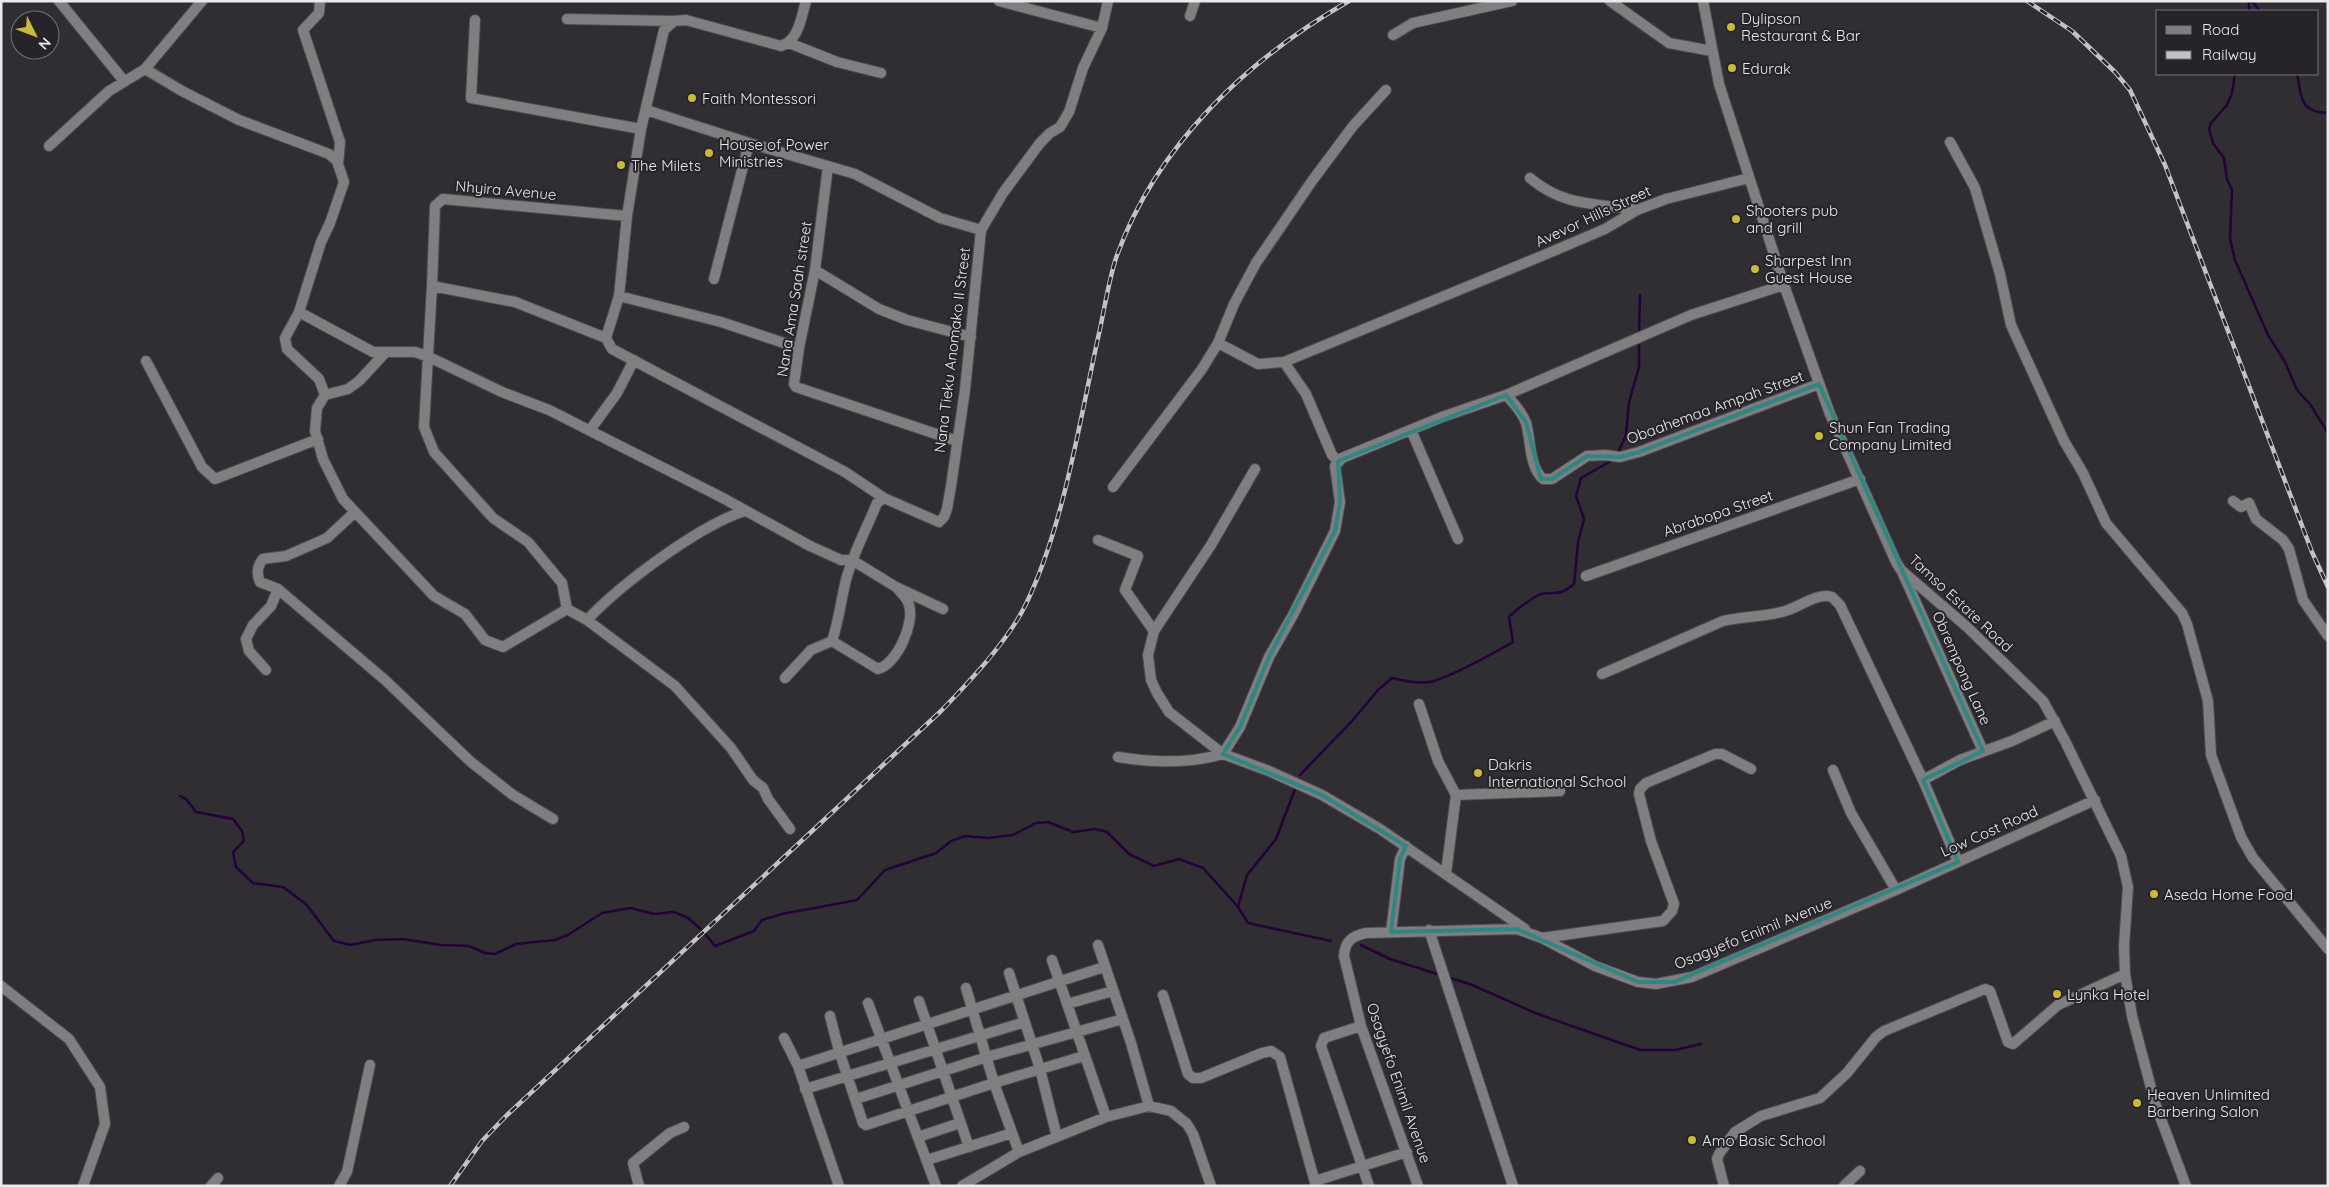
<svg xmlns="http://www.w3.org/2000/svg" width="2329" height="1187" font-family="Quicksand,sans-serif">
<rect width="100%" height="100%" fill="#302e32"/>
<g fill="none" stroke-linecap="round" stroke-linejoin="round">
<!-- stream -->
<path stroke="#250039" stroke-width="2.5" d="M2252,1L2260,11
M2249,11V1
M2235,74L2232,93L2227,105L2211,123L2209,129L2213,143L2224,158L2227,179L2232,190L2230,239L2235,260L2268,335L2285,362L2297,390L2310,404L2328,433
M2297,74C2302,98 2299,112 2328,113
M1639,334L1640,295
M1618,453L1626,435L1629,402L1639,367V342
M1300,775L1352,721L1378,690L1392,678C1404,681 1421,685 1434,681C1456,674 1492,654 1513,642L1509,617C1513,612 1536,595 1541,594C1558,591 1558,597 1574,584L1578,542L1584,519L1576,496L1581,478L1611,461
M180,796L186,799L196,812L233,819L242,831L244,841L233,852L236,867L253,883L283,887L306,904L334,941L351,945L375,940L403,939L441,945L469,946L485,953L495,954L516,944L555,940L568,935L602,913L630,908L654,914L674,912L688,918L702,930L715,946L754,931L762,920L782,914L857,900L885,870L936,853L951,841L965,836L988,838L1013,835L1036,823L1048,822L1073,832L1095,829L1107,832L1129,854L1154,866L1179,859L1203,868L1238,907L1248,923L1331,941
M1238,907L1247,875L1276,839L1295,789
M1361,945L1390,959L1440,975
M1447,977L1470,984L1535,1013L1640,1050H1675L1701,1044"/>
<!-- minor casing -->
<g stroke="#4e4c50" stroke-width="12">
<path id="minor" d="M59,1L124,81
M320,1L319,13L303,30L340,142L338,165
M999,1L1102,28
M1610,1L1669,43L1712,51
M1703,1L1719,84L1784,285L1830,414L1896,562L1901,570L1967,627L2043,701L2065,741L2121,856L2128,887L2124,946L2125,974L2132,1016L2155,1103L2186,1186
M1190,16L1195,1
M567,19L674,21
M475,20L471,98L641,129
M1393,35L1413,23L1512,1
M789,43L837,62L881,73
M145,69L182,91L239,120L329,154L337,161L344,182L330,223L321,242L299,312L285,338L287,349L319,379L325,395L317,408L315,431L323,459L343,499L434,596L465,614L485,640L503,647L567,609
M646,110L749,143L855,174L940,218L981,230
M1950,142L1975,188L2000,274L2011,325L2064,441L2083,473L2106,523L2182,613L2187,624L2208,701L2211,755L2241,837L2253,858L2328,949
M49,146L109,91L145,69L202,1
M828,166L815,270L799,348L794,384L796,387L957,441
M1530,178C1564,207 1596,203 1637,210
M815,270L879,309L907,320L971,337
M714,279L749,143
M432,286L435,206L443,199L627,216
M619,296L721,322L799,348
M299,312L373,352H415L429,357L502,392L549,410L721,497L810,546L841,560H852L896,587L943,609
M606,338L619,296L627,216L641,129L664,30L674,21L686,20L781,46C799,40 801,18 806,1
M1218,343L1258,364L1284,362L1544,255L1605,229L1637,210L1666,199L1749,178
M146,361L202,467L215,479L318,439
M1284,362L1306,394L1332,455L1338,461
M325,395L348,389L359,381L385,353
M1506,395C1514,403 1522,412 1526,423C1531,440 1529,467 1543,479H1552L1587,456L1605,455L1620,457L1639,452L1819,384
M590,430L617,393L634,360
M1411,430L1458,539
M1255,469L1211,545L1154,631L1148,655L1151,680L1157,693L1169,712L1223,754L1269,771L1322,795L1380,829L1525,929
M1113,487L1202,369L1218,343L1234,304L1256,263L1312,181L1353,126L1386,90
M2233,501L2241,507L2249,503L2256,519L2283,540L2289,549L2303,600L2328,636
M1098,540L1138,556L1125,590L1154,631
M1903,574L1983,751
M1586,576L1860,479
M278,589L385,680L471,762L513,795L553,819
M567,609L562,583L528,542L493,518L434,452L424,427L432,286L515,302L606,338L612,349L845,472L884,498
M567,609L587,620L675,686L731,748L753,780L763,788L768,799L790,829
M587,620C621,584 697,527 744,511
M832,641C839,620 841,600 846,580C853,553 867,528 877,503L884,498L939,522L944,517L947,509L951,486L965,390L981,230L1003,193L1040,143L1050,133L1060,127L1069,112L1083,68L1102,28L1108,1
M266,670L249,651L246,639L253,625L271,606L278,589L260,582C256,573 257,566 263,559L286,556L327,538L355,512
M1602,674L1723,621C1744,616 1770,617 1788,610C1800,606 1820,592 1832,597L1840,605L1923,780L1958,862
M785,678L811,650L832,641L873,666L878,669C897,664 915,623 909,605C908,599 902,594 898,589
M1419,704L1438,761L1456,795L1446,873
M1118,757C1154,763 1188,764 1223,754L1240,727L1269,657L1293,615L1335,531L1340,502L1335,466L1342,458L1442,417L1506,395L1691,315L1784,285
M1833,770L1851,813L1896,890
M1923,780L1960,760L2012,741L2055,721
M1456,795L1560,791
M1429,930L1513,1186
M1391,932L1400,859L1406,846
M1542,938L1663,921L1672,911L1674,904L1651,841L1639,794L1640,789L1646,783L1715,754H1722L1751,769
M1098,945L1131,1043L1149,1106
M1052,960L1106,1117
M1009,973L1040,1069L1057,1137
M1,986L69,1039L100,1087L105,1124L83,1186
M966,988L994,1083L1019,1152
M1163,995L1188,1074L1193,1078H1201L1262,1053L1271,1051L1280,1057L1316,1186
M919,1001L969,1147
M868,1003L936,1186
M1067,1004L1113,991
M830,1016L839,1051L863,1123L866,1125L994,1083L1084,1056
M1361,1026L1324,1038L1321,1046L1369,1186
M784,1038L798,1066L839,1186
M798,1066L1104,967
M805,1089L1025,1022
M856,1099L987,1057L1123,1019
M918,1137L960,1123
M927,1160L1012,1133
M1315,1181L1407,1152
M211,1186L218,1178
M339,1186L347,1172L370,1065
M639,1186L633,1163L670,1133L684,1127
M962,1186L1019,1152L1106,1117L1149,1106L1171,1111L1187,1124L1193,1134L1211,1186
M1418,1186L1361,1026L1344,956C1345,941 1352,936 1366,933L1517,929L1542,938L1595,966L1638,982L1656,984L1692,977L1896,890L2095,800
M1724,1186L1717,1159L1719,1154L1735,1132L1761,1116L1820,1098L1847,1073L1876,1037L1884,1031L1985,989L1990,991L2008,1042L2013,1044L2058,1005L2125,974
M1844,1186L1860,1171"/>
</g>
<!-- minor -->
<use href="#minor" stroke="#7f7e80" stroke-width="10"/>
<!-- rail casing -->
<g stroke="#c3c2c5" stroke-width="4.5">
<path id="rail" d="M2027,1L2072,31L2115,72L2130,90L2165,165L2312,552L2328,587
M450,1186L482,1141L506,1116L941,711C970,681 1008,641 1026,604C1065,523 1080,417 1100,329C1105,305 1109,280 1116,258C1156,145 1248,59 1349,1"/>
</g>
<!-- rail -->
<use href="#rail" stroke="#262428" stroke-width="2.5" stroke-dasharray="8" stroke-linecap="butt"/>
</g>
<!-- marked area -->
<path fill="none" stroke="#308781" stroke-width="4" stroke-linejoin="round" d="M1819,384L1983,751L1923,780L1958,862L1674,982H1638L1517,929L1391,932L1400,859L1406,846L1322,795L1223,754L1240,727L1269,657L1335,531L1340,502L1338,461L1506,395L1526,422L1541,479H1552L1587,456L1620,457L1639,452Z"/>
<!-- markers -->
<g fill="#ccb939" stroke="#262428" stroke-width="2">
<circle cx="1731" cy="27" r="5"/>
<circle cx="1732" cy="68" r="5"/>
<circle cx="692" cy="98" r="5"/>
<circle cx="709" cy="153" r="5"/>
<circle cx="621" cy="165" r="5"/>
<circle cx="1736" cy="219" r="5"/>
<circle cx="1755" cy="269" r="5"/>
<circle cx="1819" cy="436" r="5"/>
<circle cx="1478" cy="773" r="5"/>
<circle cx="2154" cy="894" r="5"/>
<circle cx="2057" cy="994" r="5"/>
<circle cx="2137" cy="1103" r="5"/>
<circle cx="1692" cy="1140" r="5"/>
</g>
<g text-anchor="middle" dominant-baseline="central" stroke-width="4" stroke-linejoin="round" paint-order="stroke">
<!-- poi labels -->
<g font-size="15" fill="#eae9eb" stroke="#262428" text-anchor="start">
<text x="1741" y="18">Dylipson<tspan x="1741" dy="17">Restaurant &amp; Bar</tspan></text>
<text x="1742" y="68">Edurak</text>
<text x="702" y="98">Faith Montessori</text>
<text x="719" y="144">House of Power<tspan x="719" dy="17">Ministries</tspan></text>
<text x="631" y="165">The Milets</text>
<text x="1746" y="210">Shooters pub<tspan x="1746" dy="17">and grill</tspan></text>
<text x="1765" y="260">Sharpest Inn<tspan x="1765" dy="17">Guest House</tspan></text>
<text x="1829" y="427">Shun Fan Trading<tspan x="1829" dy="17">Company Limited</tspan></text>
<text x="1488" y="764">Dakris<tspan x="1488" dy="17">International School</tspan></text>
<text x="2164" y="894">Aseda Home Food</text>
<text x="2067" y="994">Lynka Hotel</text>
<text x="2147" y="1094">Heaven Unlimited<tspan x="2147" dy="17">Barbering Salon</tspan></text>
<text x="1702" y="1140">Amo Basic School</text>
</g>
<!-- street labels -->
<g font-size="15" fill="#eae9eb" stroke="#262428">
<text transform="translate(506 190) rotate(5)">Nhyira Avenue</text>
<text transform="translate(1593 216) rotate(-25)">Avevor Hills Street</text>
<text transform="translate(794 299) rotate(-81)">Nana Ama Saah street</text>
<text transform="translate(952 350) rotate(-83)">Nana Tieku Anomako II Street</text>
<text transform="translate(1715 407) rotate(-20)">Obaahemaa Ampah Street</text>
<text transform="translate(1718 513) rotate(-19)">Abrabopa Street</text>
<text transform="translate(1961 603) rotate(43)">Tamso Estate Road</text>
<text transform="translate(1962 668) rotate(66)">Obrempong Lane</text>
<text transform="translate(1989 831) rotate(-24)">Low Cost Road</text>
<text transform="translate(1753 933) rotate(-22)">Osagyefo Enimil Avenue</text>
<text transform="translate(1399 1083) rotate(71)">Osagyefo Enimil Avenue</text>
</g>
</g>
<!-- border -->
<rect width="2329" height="1187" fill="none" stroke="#eae9eb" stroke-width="5"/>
<!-- legend -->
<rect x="2156" y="10" width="162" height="65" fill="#262428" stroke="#747376"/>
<rect x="2166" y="26" width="25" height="8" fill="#7f7e80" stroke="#747376"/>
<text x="2202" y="35" font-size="15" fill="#eae9eb">Road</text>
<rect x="2166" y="51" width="25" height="8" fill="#c3c2c5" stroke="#747376"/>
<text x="2202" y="60" font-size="15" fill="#eae9eb">Railway</text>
<!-- north arrow -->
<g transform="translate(35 35) rotate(132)"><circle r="24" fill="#262428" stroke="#747376"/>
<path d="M0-4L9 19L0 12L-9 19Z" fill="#ccb939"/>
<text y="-8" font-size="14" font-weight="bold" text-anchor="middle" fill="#eae9eb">N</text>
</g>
</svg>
